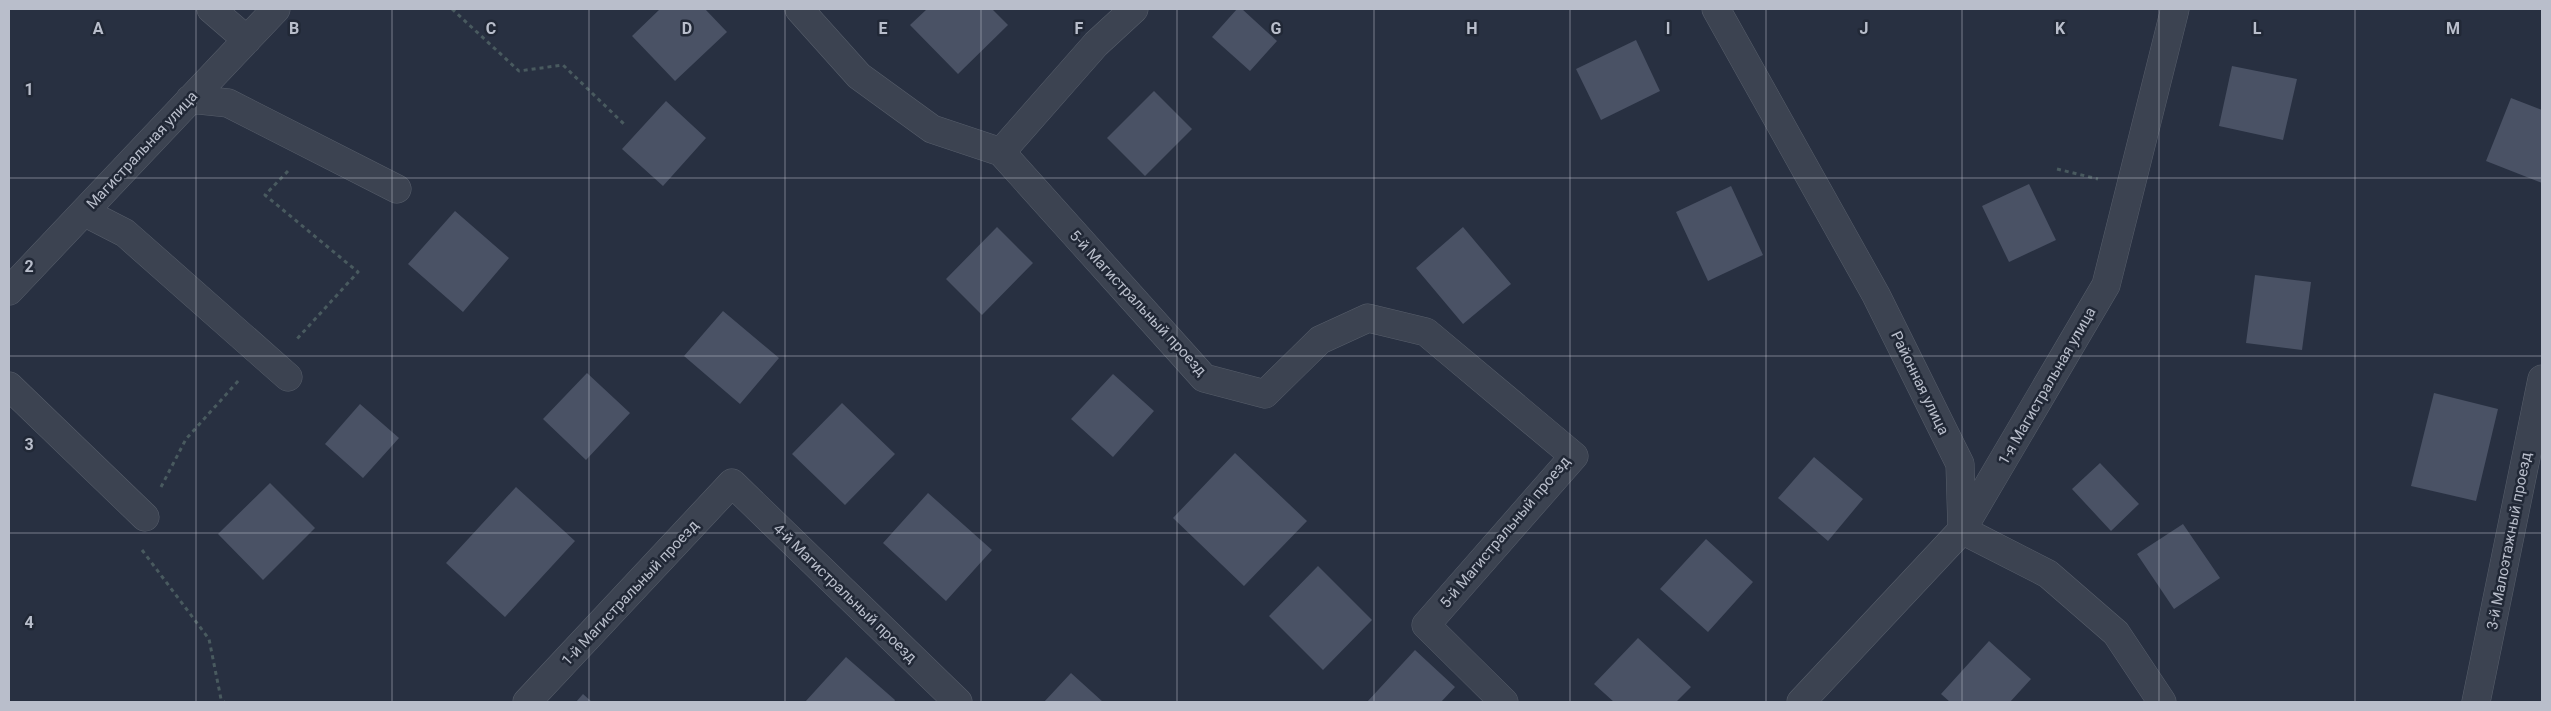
<svg xmlns="http://www.w3.org/2000/svg" width="2551" height="711" font-family="Roboto,sans-serif">
<rect width="100%" height="100%" fill="#283041"/>
<!-- building -->
<path fill="#4a5265" d="M660,9H705L727,32L675,81L632,36Z
M927,9H992L1008,25L958,74L910,25Z
M1237,9H1242L1277,41L1250,71L1212,37Z
M1636,40L1660,91L1601,120L1576,69Z
M2232,66L2297,79L2283,140L2219,126Z
M1154,91L1192,129L1145,176L1107,138Z
M2511,98L2542,110V183L2486,161Z
M666,101L706,138L663,186L622,149Z
M2029,184L2056,240L2009,262L1982,206Z
M1731,186L1763,255L1708,281L1676,212Z
M455,211L509,258L463,312L408,264Z
M997,227L1033,263L982,315L946,279Z
M1463,227L1511,284L1463,324L1416,268Z
M2255,275L2311,282L2302,350L2246,343Z
M723,311L779,358L740,404L684,356Z
M587,373L630,413L586,460L543,419Z
M1113,374L1154,411L1113,457L1071,419Z
M2434,393L2498,409L2476,501L2411,486Z
M842,403L895,454L845,505L792,454Z
M360,404L399,438L363,478L325,444Z
M1235,453L1307,521L1244,586L1173,518Z
M1814,457L1863,499L1828,541L1778,498Z
M2100,463L2139,504L2111,531L2072,489Z
M270,483L315,528L263,580L218,534Z
M516,487L575,541L505,617L446,563Z
M928,493L992,550L946,601L883,543Z
M2183,524L2220,578L2174,609L2137,554Z
M1706,539L1753,582L1708,632L1660,589Z
M1318,566L1372,620L1323,670L1269,616Z
M1638,638L1691,687L1676,702H1614L1594,684Z
M1989,641L2031,679L2010,702H1950L1941,694Z
M1415,650L1455,687L1441,702H1367Z
M846,657L895,700L894,702H805Z
M1071,673L1103,702H1044Z
M583,694L592,702H576Z"/>
<g fill="none" stroke-linecap="round" stroke-linejoin="round">
<!-- minor casing -->
<g stroke="#575e6b" stroke-width="29">
<path id="minor" d="M211,9L247,40
M799,9L859,76L932,129L1001,152L1204,378L1265,394L1320,340L1368,318L1426,332L1574,456L1426,625L1504,702
M1716,9L1876,295L1960,464L1962,530L2048,574L2116,633L2162,702
M190,99L228,103L397,189
M1001,152L1096,44L1134,9
M84,212L125,233L288,377
M9,291L276,9
M9,386L145,517
M527,702L732,483L958,702
M1801,702L1962,530L2106,285L2175,9
M2476,702L2542,379"/>
</g>
<!-- path -->
<path stroke="#495a5f" stroke-width="3" stroke-dasharray="4 4" stroke-linecap="butt" d="M452,9L519,71L563,65L625,125
M2057,169L2098,179
M288,171L265,195L358,272L296,340
M161,487L186,439L240,379
M142,550L209,639L221,699L224,702"/>
<!-- minor -->
<use href="#minor" stroke="#3c4351" stroke-width="28"/>
</g>
<!-- grid -->
<path fill="none" stroke="#b9becb" stroke-width="1" stroke-opacity="0.55" d="M196,9V702M392,9V702M589,9V702M785,9V702M981,9V702M1177,9V702M1374,9V702M1570,9V702M1766,9V702M1962,9V702M2159,9V702M2355,9V702M9,178H2542M9,356H2542M9,533H2542"/>
<g text-anchor="middle" dominant-baseline="central" stroke-width="5" stroke-linejoin="round" paint-order="stroke">
<!-- street labels -->
<g font-size="15" fill="#b9becb" stroke="#212836">
<text transform="translate(142 150) rotate(-47)">Магистральная улица</text>
<text transform="translate(1138 303) rotate(47)">5-й Магистральный проезд</text>
<text transform="translate(1920 383) rotate(64)">Районная улица</text>
<text transform="translate(2047 386) rotate(-60)">1-я Магистральная улица</text>
<text transform="translate(1505 532) rotate(-50)">5-й Магистральный проезд</text>
<text transform="translate(2509 541) rotate(-79)">3-й Малоэтажный проезд</text>
<text transform="translate(630 593) rotate(-47)">1-й Магистральный проезд</text>
<text transform="translate(845 593) rotate(44)">4-й Магистральный проезд</text>
</g>
</g>
<g font-size="16" text-anchor="middle" font-weight="bold" fill="#b9becb" stroke="#212836" stroke-width="5" stroke-linejoin="round" paint-order="stroke">
<text x="98" y="34">A</text>
<text x="294" y="34">B</text>
<text x="491" y="34">C</text>
<text x="687" y="34">D</text>
<text x="883" y="34">E</text>
<text x="1079" y="34">F</text>
<text x="1276" y="34">G</text>
<text x="1472" y="34">H</text>
<text x="1668" y="34">I</text>
<text x="1864" y="34">J</text>
<text x="2060" y="34">K</text>
<text x="2257" y="34">L</text>
<text x="2453" y="34">M</text>
<text x="29" y="95">1</text>
<text x="29" y="272">2</text>
<text x="29" y="450">3</text>
<text x="29" y="628">4</text>
</g>
<!-- border -->
<rect width="2551" height="711" fill="none" stroke="#b9becb" stroke-width="20"/>
</svg>
